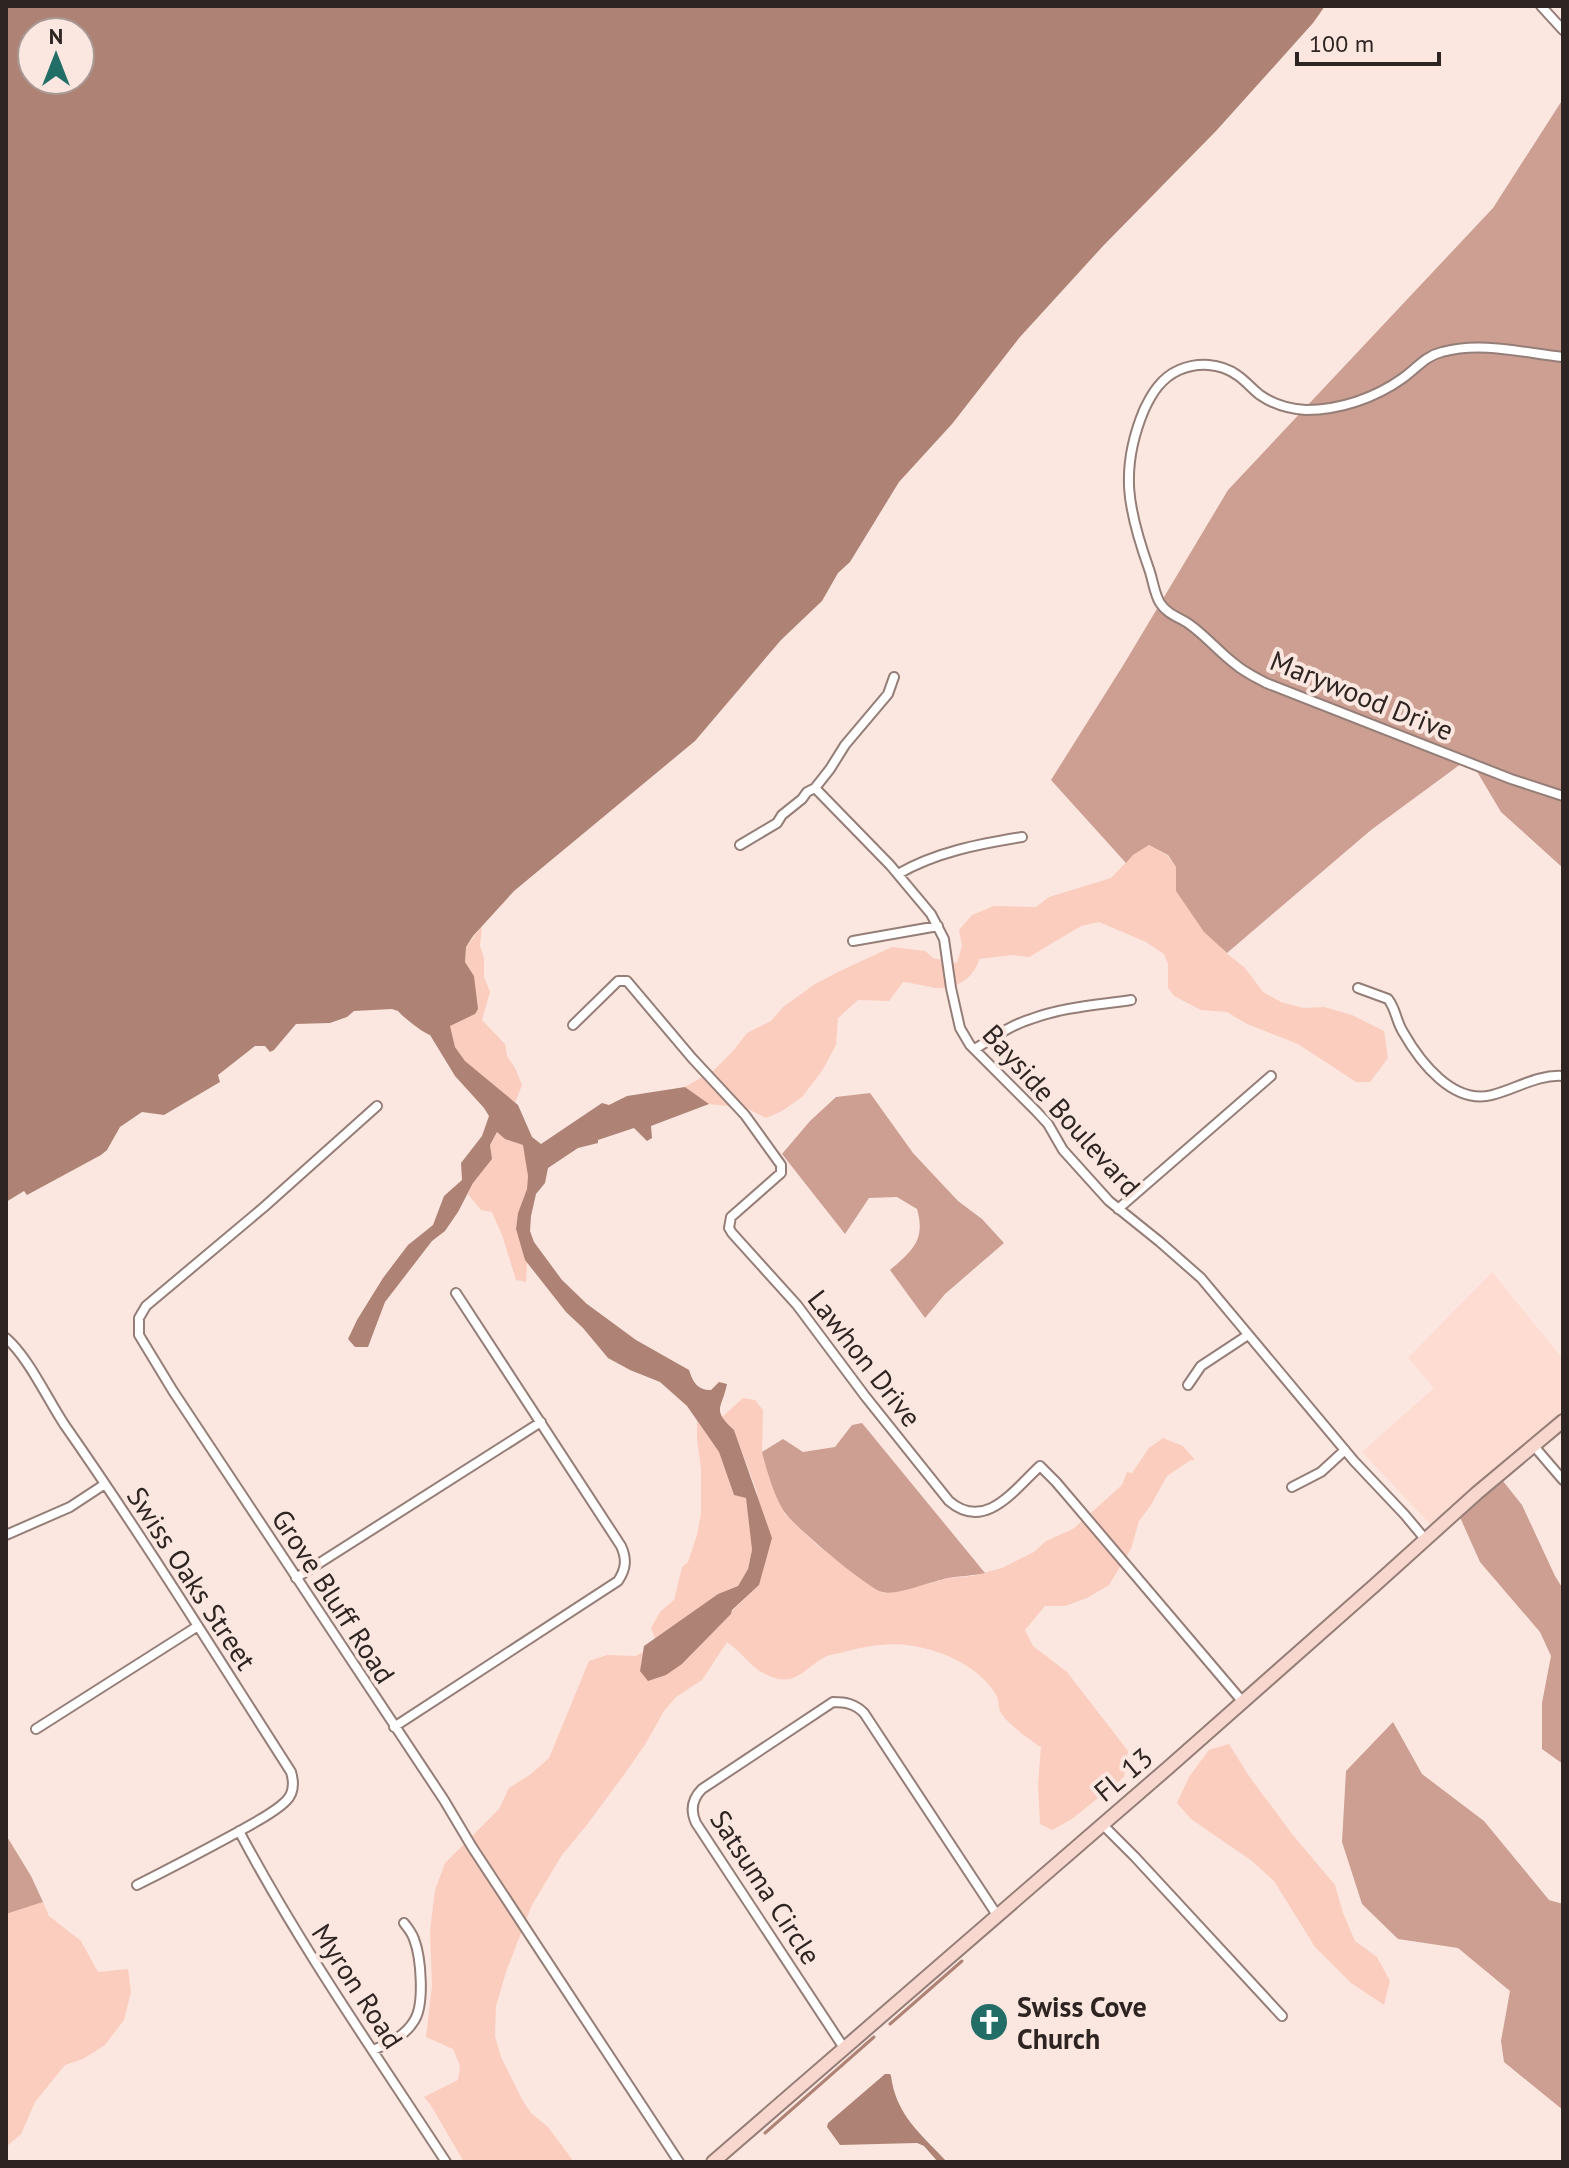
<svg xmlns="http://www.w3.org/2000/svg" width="1569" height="2168" font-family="'PT Sans',sans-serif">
<rect width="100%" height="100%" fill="#fbe7e0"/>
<!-- built -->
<path fill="#fedcd2" d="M1492,1272L1563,1359V1414L1508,1459L1432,1526L1362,1452L1434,1388L1408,1358Z"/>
<!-- green -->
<path fill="#fbcdbe" d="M1149,845L1167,855L1176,867V891L1225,952L1245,968L1263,992L1281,1002L1303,1008L1324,1007L1352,1015L1384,1031L1388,1058L1370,1082H1356L1298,1044L1247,1024L1227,1012L1201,1010L1174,996L1168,988V964L1164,954L1146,942L1099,922L1081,926L1029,957L1013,955L979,959C975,978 955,990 935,988C924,986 914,983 903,982L889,1001L858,1000L838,1018L836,1045L822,1071L802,1097L782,1111L766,1118L746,1108L709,1104L685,1087L713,1071L733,1051L747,1033L771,1021L783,1007L815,984L842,970L892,947L925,951L933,958L957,963L962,946L959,930L972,915L994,906L1036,907L1049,897L1111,878L1133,855Z
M482,926L480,946L484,958V977L490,992L482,1020L505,1044L507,1056L515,1068L522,1085L515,1103L465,1061L455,1047L449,1026L475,1014L474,976L465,962L466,947Z
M498,1131L505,1139L524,1145L528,1176L527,1189L518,1213L516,1229L527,1263L526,1282L516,1280L502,1235L492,1212L481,1210L468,1194L473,1183L492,1159L490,1145Z
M743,1398L755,1400L763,1410L762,1452L768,1474L784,1513L817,1545L869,1585L883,1593L920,1586L948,1578L972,1576L1002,1568L1034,1552L1046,1541L1073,1529L1122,1485L1127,1472L1132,1473L1149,1448L1163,1438L1183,1446L1195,1460H1191L1167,1476L1151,1505L1139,1521L1131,1549L1109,1585L1087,1598L1065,1606H1045L1025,1630L1033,1646L1067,1672L1128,1751L1124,1777L1072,1819L1052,1830L1040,1824L1038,1785L1041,1747C1031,1741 1005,1722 1000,1711C998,1705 999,1699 995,1693C981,1671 955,1657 931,1650C900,1640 871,1644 840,1653C835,1654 828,1655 823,1658C807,1667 796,1685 775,1678C750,1670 747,1656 727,1642L702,1680L676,1697L664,1711L646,1743L626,1772L586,1826L562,1855L532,1905L506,1972L496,2006L495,2036L501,2057L523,2101L531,2113L548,2127L574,2162H464L430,2104L424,2097L458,2080L460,2066L453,2049L426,2037L432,1986L430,1930L435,1890L445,1863L499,1809L509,1788L531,1774L549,1758L589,1661L607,1655L636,1656L643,1652L640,1671L682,1664L731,1614L732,1611L759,1585L757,1492L734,1430L721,1418Z
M697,1421L719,1452L734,1495L746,1497L752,1550L748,1569L738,1586L718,1594L655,1638L651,1628L660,1612L674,1600L682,1567L688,1562L697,1535L701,1513V1469L697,1439Z
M1229,1744L1249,1776L1292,1834L1335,1885L1343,1913L1355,1941L1377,1957L1390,1981L1384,2005L1351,1983L1315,1947L1274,1881L1252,1861L1191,1819L1177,1803L1189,1777L1209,1750Z
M43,1902L49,1916L81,1941L98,1972L128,1969L131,1992L124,2020L105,2045L83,2059L65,2065L35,2102L21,2134L6,2147V1914Z"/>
<!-- forest -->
<path fill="#cc9f92" d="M1563,99V868L1501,812L1469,758L1371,830L1227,953L1204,932L1176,891V867L1168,855L1149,845L1133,855L1126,863L1051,780L1124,664L1228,490L1493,208Z
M870,1093L913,1153L958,1201L982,1219L1004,1243L945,1294L925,1318L890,1270C912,1251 926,1240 917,1209L897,1197L869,1198L845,1234L782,1154L810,1121L836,1097Z
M862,1423L985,1573C972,1576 960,1576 948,1578C932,1581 897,1596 882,1592C867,1588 791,1524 783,1510C773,1492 767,1472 762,1452L783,1439L803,1452L835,1447L852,1425Z
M1503,1481L1522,1505L1555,1576L1563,1589V1764L1542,1749V1703L1551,1656L1540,1632L1480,1562L1459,1515Z
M1393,1722L1422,1774L1484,1821L1549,1900L1563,1904V2110L1504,2062L1501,2041L1510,1991L1458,1948L1398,1939L1362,1904L1342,1842L1346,1771Z
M6,1835L31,1876L43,1902L6,1914Z"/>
<!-- water -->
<path fill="#ae8375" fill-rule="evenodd" d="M6,6H1325L1313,23L1216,131L1103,246L1020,337L952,424L899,482L850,562L838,573L822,601L781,640L695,741L514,891L473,936L466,947L465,962L474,976L478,1009L475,1014L450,1026L455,1047L465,1061L518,1105L532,1137L541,1144L602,1103L609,1105L627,1096L685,1087L709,1104L651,1126L652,1138L647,1141L634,1128L598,1140V1143L578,1148L548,1168L545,1183L536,1194L531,1216L530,1231L534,1242L562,1280L587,1304L636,1340L689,1370C693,1382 697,1390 711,1390L719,1382L727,1384C722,1409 711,1409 734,1430L772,1538L759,1585L732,1610L731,1614L682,1664L666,1675L648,1681L640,1671L644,1646L718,1594L738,1586L748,1569L752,1550L746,1498L734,1495L719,1452L687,1406L660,1382L630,1370L608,1358L583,1328L566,1312L525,1260L516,1229L518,1213L527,1189L528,1176L523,1145L505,1139L497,1132L490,1145L492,1159L473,1183L458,1212L445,1231L432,1241L385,1302L368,1347H355L348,1339L357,1320L383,1278L408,1245L433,1225L444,1196L462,1180L461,1163L482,1136L489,1116L484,1108L455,1076L430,1035C423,1033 402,1016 398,1011L392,1009L354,1011L347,1017L330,1023L296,1024L274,1050L270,1052L265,1046H255L218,1075L220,1082L164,1115L142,1112L120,1127L107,1150L101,1155L27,1195L24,1191L6,1202ZM32,32H80V80H32Z
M885,2074H890L891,2076C896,2115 921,2134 947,2162H938L924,2146L917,2143L840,2145L827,2127L828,2123Z"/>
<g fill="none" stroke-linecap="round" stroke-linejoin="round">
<!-- stream -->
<path stroke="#ae8375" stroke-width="3" d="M890,2024L962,1961
M765,2133L874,2037"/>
<!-- street casing -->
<g stroke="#957e77" stroke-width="12">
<path id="street" d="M1541,6L1563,30
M1563,357C1524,353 1481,341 1442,352C1425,356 1417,368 1403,378C1375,398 1340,410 1306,410C1290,409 1273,404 1260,395C1252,389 1246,381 1237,375C1220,363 1198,362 1179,370C1161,378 1152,393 1144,410C1119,470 1128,510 1149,569C1153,580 1154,593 1160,603C1168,615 1179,617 1189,624C1206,636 1219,652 1235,664C1244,672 1255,677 1266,683L1511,779L1563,796
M815,788L890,865L931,914L944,939L951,988L960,1028L970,1045L1036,1111L1048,1124L1063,1150L1109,1201L1160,1242L1201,1278L1354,1461L1405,1515L1425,1539
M740,845L777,823L782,815L802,799L807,792L815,788L830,769L845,745L888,694L894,677
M898,874C936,852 979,844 1022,837
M853,941L938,926
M1358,988L1388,999C1396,1009 1396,1021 1403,1032C1420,1062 1453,1105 1492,1095C1516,1089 1538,1074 1563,1076
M573,1025L618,981H627L692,1058L745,1115L781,1165V1173L731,1217L729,1228L732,1233L797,1305L865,1396L949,1501C985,1532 1014,1490 1040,1466L1056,1482L1242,1701
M975,1049C993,1038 1011,1025 1031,1019C1063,1007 1098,1005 1131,1000
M377,1106L264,1207L146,1306L139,1318V1335L173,1391L444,1800L472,1847L679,2162
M1118,1209L1271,1076
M6,1338C28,1357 47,1398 64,1424C143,1537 216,1655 291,1772C294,1782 294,1793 286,1801C273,1814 253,1823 238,1832C205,1850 171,1868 137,1885
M1188,1385L1201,1366L1248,1335
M1533,1445L1563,1480
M1292,1487L1321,1472L1345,1450
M6,1535L70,1507L105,1484
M296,1578L541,1422
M394,1727L618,1581C626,1569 627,1559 621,1546L456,1293
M36,1729L198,1626
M1102,1824L1135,1857L1282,2016
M239,1831C300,1946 375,2053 446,2162
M844,2048L696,1823C690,1810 692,1799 702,1789L833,1702C846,1702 855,1704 864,1713L997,1915
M373,2050C388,2044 405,2036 414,2021C425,2005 421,1957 414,1939C412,1933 408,1928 404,1923"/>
</g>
<!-- secondary casing -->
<g stroke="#957e77" stroke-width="16">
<path id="secondary" d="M713,2162L1169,1767L1375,1585L1477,1493L1563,1421"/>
</g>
<!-- street -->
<use href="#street" stroke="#fff" stroke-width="8"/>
<!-- secondary -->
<use href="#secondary" stroke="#f8d8ce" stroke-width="12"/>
</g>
<!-- icons -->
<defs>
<g id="church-disc" transform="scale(2)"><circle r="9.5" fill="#236d67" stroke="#fbe7e0"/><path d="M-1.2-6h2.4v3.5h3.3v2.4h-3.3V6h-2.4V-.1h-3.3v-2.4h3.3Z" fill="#fff"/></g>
</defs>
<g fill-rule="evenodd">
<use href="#church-disc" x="989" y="2022"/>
</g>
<g text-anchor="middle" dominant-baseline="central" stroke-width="8" stroke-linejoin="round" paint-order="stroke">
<!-- street labels -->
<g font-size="28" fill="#2e2522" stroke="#fbe7e0">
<text transform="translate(1362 695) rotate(22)">Marywood Drive</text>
<text transform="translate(1062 1110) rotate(48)">Bayside Boulevard</text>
<text transform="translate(865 1358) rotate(52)">Lawhon Drive</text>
<text transform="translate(192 1578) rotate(57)">Swiss Oaks Street</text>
<text transform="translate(334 1596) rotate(57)">Grove Bluff Road</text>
<text transform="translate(1123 1774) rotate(-40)">FL 13</text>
<text transform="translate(766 1887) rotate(57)">Satsuma Circle</text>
<text transform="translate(358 1986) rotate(57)">Myron Road</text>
</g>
<!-- poi labels -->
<g font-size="28" font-weight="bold" fill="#2e2522" stroke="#fbe7e0" text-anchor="start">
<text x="1017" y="2006">Swiss Cove<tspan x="1017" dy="32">Church</tspan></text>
</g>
</g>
<!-- border -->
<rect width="1569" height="2168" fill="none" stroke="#2e2522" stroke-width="16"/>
<!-- north arrow -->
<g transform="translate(56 56)"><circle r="38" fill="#fbe7e0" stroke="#a99994" stroke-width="2"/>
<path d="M0-6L14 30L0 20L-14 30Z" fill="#236d67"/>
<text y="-12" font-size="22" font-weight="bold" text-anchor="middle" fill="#2e2522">N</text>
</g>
<!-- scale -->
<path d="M1297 52v12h142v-12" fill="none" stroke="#2e2522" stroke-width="4"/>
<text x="1309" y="52" font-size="24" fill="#2e2522" stroke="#fbe7e0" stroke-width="6" paint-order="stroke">100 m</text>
</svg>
